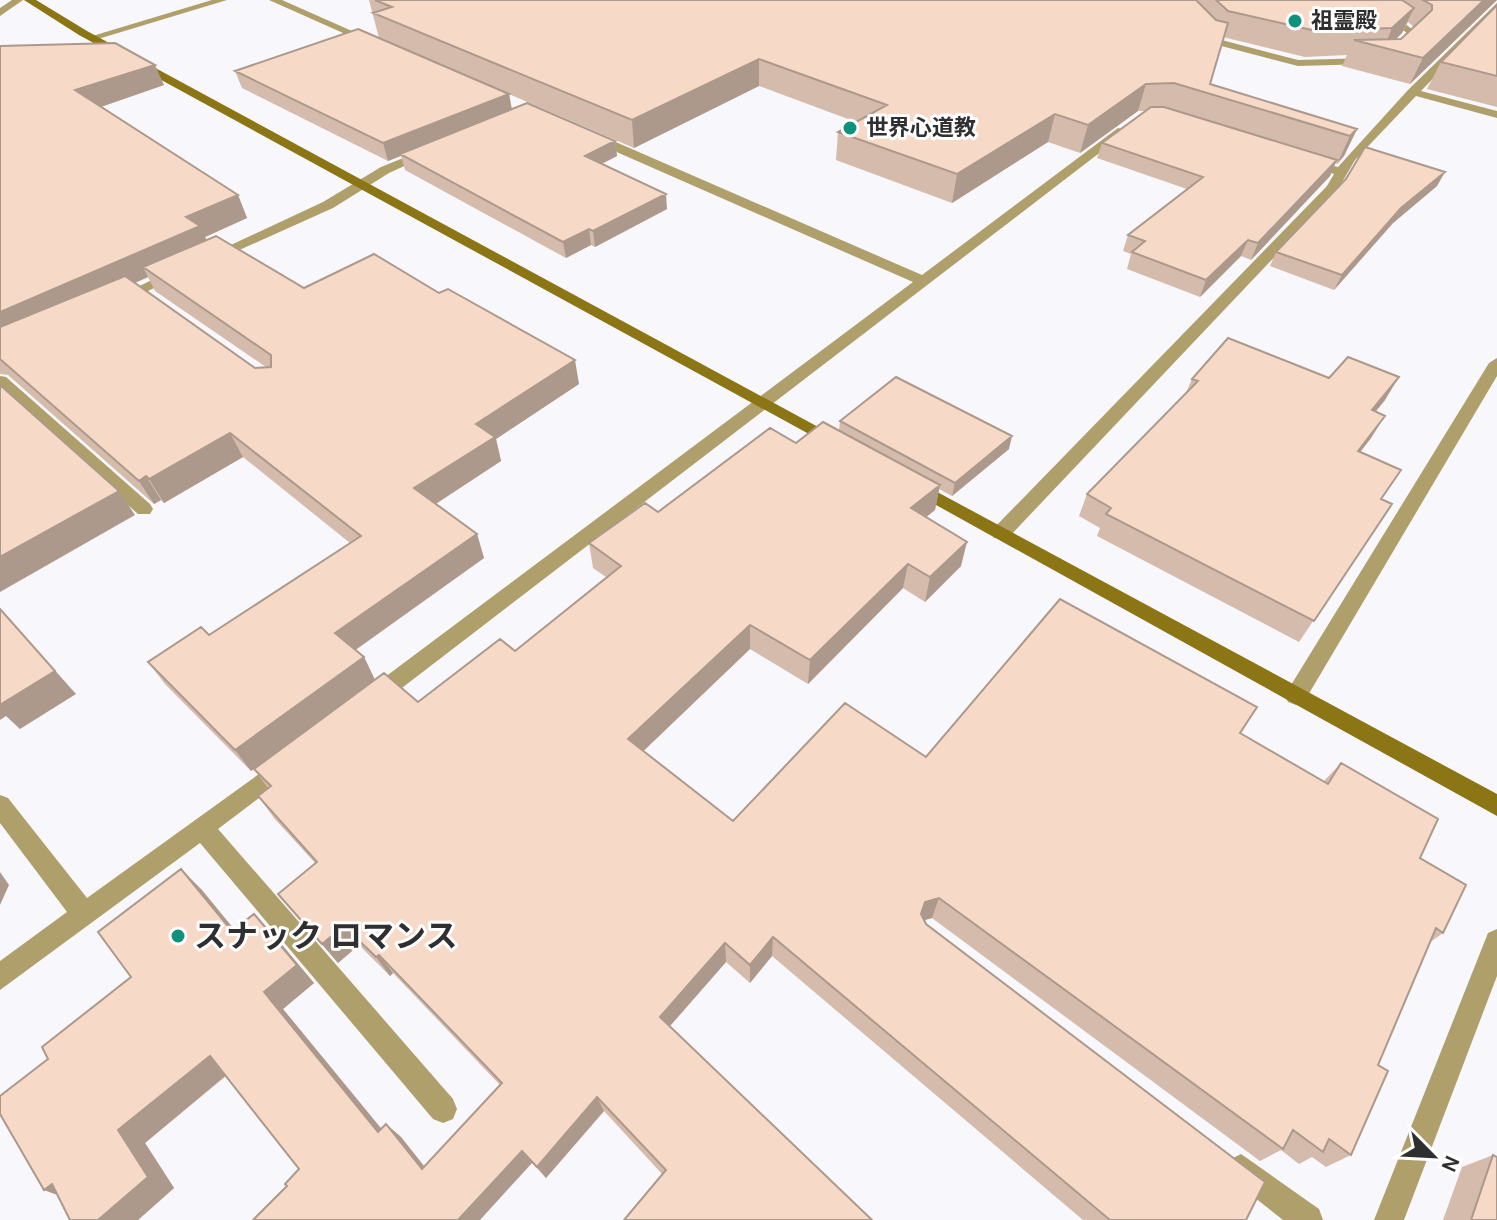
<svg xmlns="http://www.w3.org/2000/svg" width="1497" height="1220" font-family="Karla,'Noto Sans JP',sans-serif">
<rect width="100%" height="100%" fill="#f7f7fc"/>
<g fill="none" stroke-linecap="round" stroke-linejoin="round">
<!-- lane -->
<path fill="#afa06b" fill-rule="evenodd" d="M1187,0H1198L1187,8L1218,39L1298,60L1369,58L1374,61L1369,64L1298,66L1210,43L1176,8Z
M1358,0H1370L1418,33L1401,51H1393V47L1407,33Z"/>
<!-- street -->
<path fill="#afa06b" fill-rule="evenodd" d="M12,0H23L0,16V8Z
M212,0H227L98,39L89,37Z
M269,0H282L379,43L370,45Z
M1497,3V12L1421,91L1497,111V118L1416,96L1355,160L1337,191L1008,538H994L992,533L994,528L1327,186L1334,174L1302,164V158L1338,167L1408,90Z
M1118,128L1128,131L381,704L373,707L365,704L362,698L365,692L913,282L587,139V133H595L922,275Z
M423,150L433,153L389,173L333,208L217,260L205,257L323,202L381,167Z
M175,269L182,273L180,276L122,303H112L110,300Z
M1497,358V376L1304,702L1296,705L1288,702L1285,696L1288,690L1489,363Z
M0,376L6,377L150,504L153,509L150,514H138L0,390Z
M284,756L292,759L295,766L292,773L218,829L453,1099L457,1109L453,1119L443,1123L433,1119L200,843L0,990V961L67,912L0,823V795L8,798L87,898Z
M1497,929V976L1404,1220H1374L1488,933Z
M1241,1154L1319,1209L1323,1220H1283L1231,1179L1226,1169L1231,1159Z"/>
<!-- secondary -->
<path fill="#8c7514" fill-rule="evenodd" d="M24,0H36L87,31L844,441L841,445H829L79,35Z
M915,480L1497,794V816L909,490L906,486Z"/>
</g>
<!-- wall -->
<path fill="#d4bbab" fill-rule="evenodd" d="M369,0H1497L1410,84L1342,66L1347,55L1305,57L1223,37L1210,84L1357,129L1344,156L1337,164L1335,163L1330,176L1251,260L1241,256L1200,297L1127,269L1131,254L1123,251L1128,235L1187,189L1097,158L1102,143L1145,111H1138L1080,153L1048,142L952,203L836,160L838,132L856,122L759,86L634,148L509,94L512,109L615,141L617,156L602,164L667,209L595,247L591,245L566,258L405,170L401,156L388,161L242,88L235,71L379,38ZM1408,22L1414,27L1401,39H1396L1402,33Z
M1497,5V107L1427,89L1441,62Z
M0,46L164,85L101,107L238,195L247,218L205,237L207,240L304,288L579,384L496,439L501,461L436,504L477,534L484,558L355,650L364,657L375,680L418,702L515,651L606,577L593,568L589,543L658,512L796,443L839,430L840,421L1009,449L952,496L939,489L935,510L926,517L961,566L925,602L903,588L808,684L750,649L643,751L733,821L926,757L1240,733L1324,781L1341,763L1420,858L1443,933L1429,943L1378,1065L1351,1155L1326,1167L1312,1157L1299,1164L1281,1150L1260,1161L932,918L924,920L926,924L1246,1220H1083L772,956L750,983L726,962L669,1027L872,1220L662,1174L604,1111L546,1178L532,1163L287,1186L299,1169L226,1076L145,1143L174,1188L138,1220H70L57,1195L44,1190L48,1059L131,977L201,889L234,929L254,914L272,933L314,983L283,1009L381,1129L386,1124L401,1137L424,1167L500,1085L393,973L390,976L359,945L338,963L278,894L316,864L274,818L258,796L268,788L254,769L251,771L165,684L148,662L209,635L350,543L243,457L164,503L161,500L154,504L8,375L0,374ZM148,277L155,291L266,367L255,368L135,283Z
M1437,186L1393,223L1334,290L1270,266L1276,252Z
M1329,378L1385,400L1375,412L1371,438L1360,452L1381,499L1392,504L1299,642L1097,536L1100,528L1079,516L1087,494L1186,393L1192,379Z
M1493,1155L1497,1220H1443L1462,1167Z"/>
<!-- shaded-wall -->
<path fill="#ac998b" d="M1484,0H1497L1410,84L1423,58Z
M1414,8L1402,33L1386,49L1384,48L1392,28Z
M759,59V86L634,148L632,120Z
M155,65L164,85L86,112L75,90Z
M1146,84L1138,111L1080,153L1088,125Z
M509,94L512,111L388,161L383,143Z
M1055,114L1048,142L952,203L957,174Z
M1357,129L1344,156L1337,164L1350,136Z
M615,141L617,156L587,171L585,156Z
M1337,160L1330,176L1251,260L1258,243Z
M1445,172L1437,186L1393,223L1334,290L1342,275L1401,208Z
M666,194L667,209L595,247L593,231Z
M238,195L247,218L205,237L211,249L143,267L148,277L0,343V312L186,217Z
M589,229L591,245L566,258L563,242Z
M1248,240L1241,256L1200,297L1206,280Z
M575,360L579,384L496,439L501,461L423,512L414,488L476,424Z
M1399,377L1385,400L1359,432L1372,410Z
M1385,416L1371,438L1344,473L1358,451Z
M230,433L243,457L164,503L149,479Z
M1012,436L1009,449L952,496L955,483Z
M146,476L161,500L154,504L139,481Z
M940,485L935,510L906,533L911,508Z
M119,491L135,515L0,592V557Z
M477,534L484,558L347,656L335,633Z
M967,542L961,566L925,602L930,577Z
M908,564L903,588L808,684L810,660Z
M0,609L76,694L20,729L6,716L0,720Z
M750,625V649L632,762L628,739Z
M364,657L375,680L251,771L235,750Z
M181,869L201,889L251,950L232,931Z
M0,872L9,885L0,905Z
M939,898L932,918L918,922L925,902Z
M254,914L272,933L314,983L283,1009L394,1144L378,1132L264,992Z
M344,926L359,945L338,963L322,944Z
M773,937L772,956L750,983V965Z
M725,943L726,962L663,1034L660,1017Z
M379,955L393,973L390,976L376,957Z
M210,1056L231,1071L145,1143L174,1188L138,1220H98L118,1130Z
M597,1097L604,1111L546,1178L537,1167Z
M386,1124L401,1137L436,1181L422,1169Z
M522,1151L532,1163L480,1220H458Z
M52,1184L75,1201L44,1190Z"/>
<!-- building -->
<path fill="#f6dac7" stroke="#ac998b" stroke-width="2" d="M375,0H1196L1216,20L1228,23L1210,84L1357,129L1350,136L1174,83L1146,84L1088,125L1055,114L957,174L838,132L887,105L759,59L632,120L373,13L392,7Z
M1216,0H1402L1414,8L1392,28L1316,31L1228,11Z
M1423,0H1484L1423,58L1354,40L1401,39L1432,10V5Z
M1497,5V76L1441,62Z
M358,29L509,94L383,143L235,71Z
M115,43L155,65L75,90L238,195L186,217L200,226L0,312V46Z
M527,103L615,141L585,156L666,194L593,231L589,229L563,242L400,154Z
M1151,107H1164L1337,160L1258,243L1248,240L1206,280L1132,252L1145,241L1128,235L1203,177L1102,143Z
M1365,147L1445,172L1401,208L1342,275L1276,252L1346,179Z
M216,236L304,288L374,254L439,293L448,289L575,360L476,424L495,437L414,488L477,534L335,633L364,657L235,750L148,662L201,627L209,635L361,536L230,433L149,479L146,476L139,481L0,359V327L125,276L255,368L271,367V355L143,267Z
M1228,338L1329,378L1348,357L1399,377L1372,410L1385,416L1358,451L1401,470L1381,499L1392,504L1314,621L1106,514L1111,508L1087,494L1198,381L1192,379Z
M896,377L1012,436L955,483L840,421Z
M0,385L119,491L0,557Z
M823,422L940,485L911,508L967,542L930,577L908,564L810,660L750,625L628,739L733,821L845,703L926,757L1060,599L1257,707L1240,733L1328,784L1341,763L1438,819L1420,858L1466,885L1443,933L1436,928L1378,1065L1388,1071L1351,1155L1329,1139L1323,1152L1293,1130L1283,1149L939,898L925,902L921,914L926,924L1265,1182L1246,1220H1110L773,937L750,965L725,943L660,1017L872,1220H624L666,1170L597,1097L537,1167L522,1151L458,1220H253L287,1186L285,1184L299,1169L210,1056L118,1130L148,1177L98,1220H70L52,1184L44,1190L0,1114V1096L48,1059L42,1047L131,977L98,932L181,869L232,931L254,914L297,965L264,992L378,1132L386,1124L422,1169L502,1083L379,955L376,957L344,926L322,944L278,894L317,862L258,796L271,786L254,769L384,673L418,702L500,639L515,651L621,566L589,543L645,503L658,512L770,428L796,443Z
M0,609L55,671L0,705Z
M1493,1155L1497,1157V1220H1471Z"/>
<!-- markers -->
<g fill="#0e927b" stroke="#fff" stroke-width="3">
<circle cx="1295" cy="21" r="8"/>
<circle cx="850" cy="128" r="8"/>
<circle cx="178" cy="936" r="8"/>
</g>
<g text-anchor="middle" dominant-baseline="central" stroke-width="6" stroke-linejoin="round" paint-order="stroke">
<!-- far-poi labels -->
<g font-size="22" font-weight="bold" fill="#2f2f31" stroke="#fff" text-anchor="start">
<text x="1311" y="21">祖霊殿</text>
<text x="866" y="128">世界心道教</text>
</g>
<!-- near-poi labels -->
<g font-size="32" font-weight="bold" fill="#2f2f31" stroke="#fff" text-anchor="start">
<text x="194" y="936">スナック ロマンス</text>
</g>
</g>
<!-- north arrow -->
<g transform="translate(1433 1156) rotate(114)" stroke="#ffffff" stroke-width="6" paint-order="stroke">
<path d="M0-6L14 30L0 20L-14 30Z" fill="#2f2f31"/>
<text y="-12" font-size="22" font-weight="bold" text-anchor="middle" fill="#2f2f31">N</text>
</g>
</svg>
